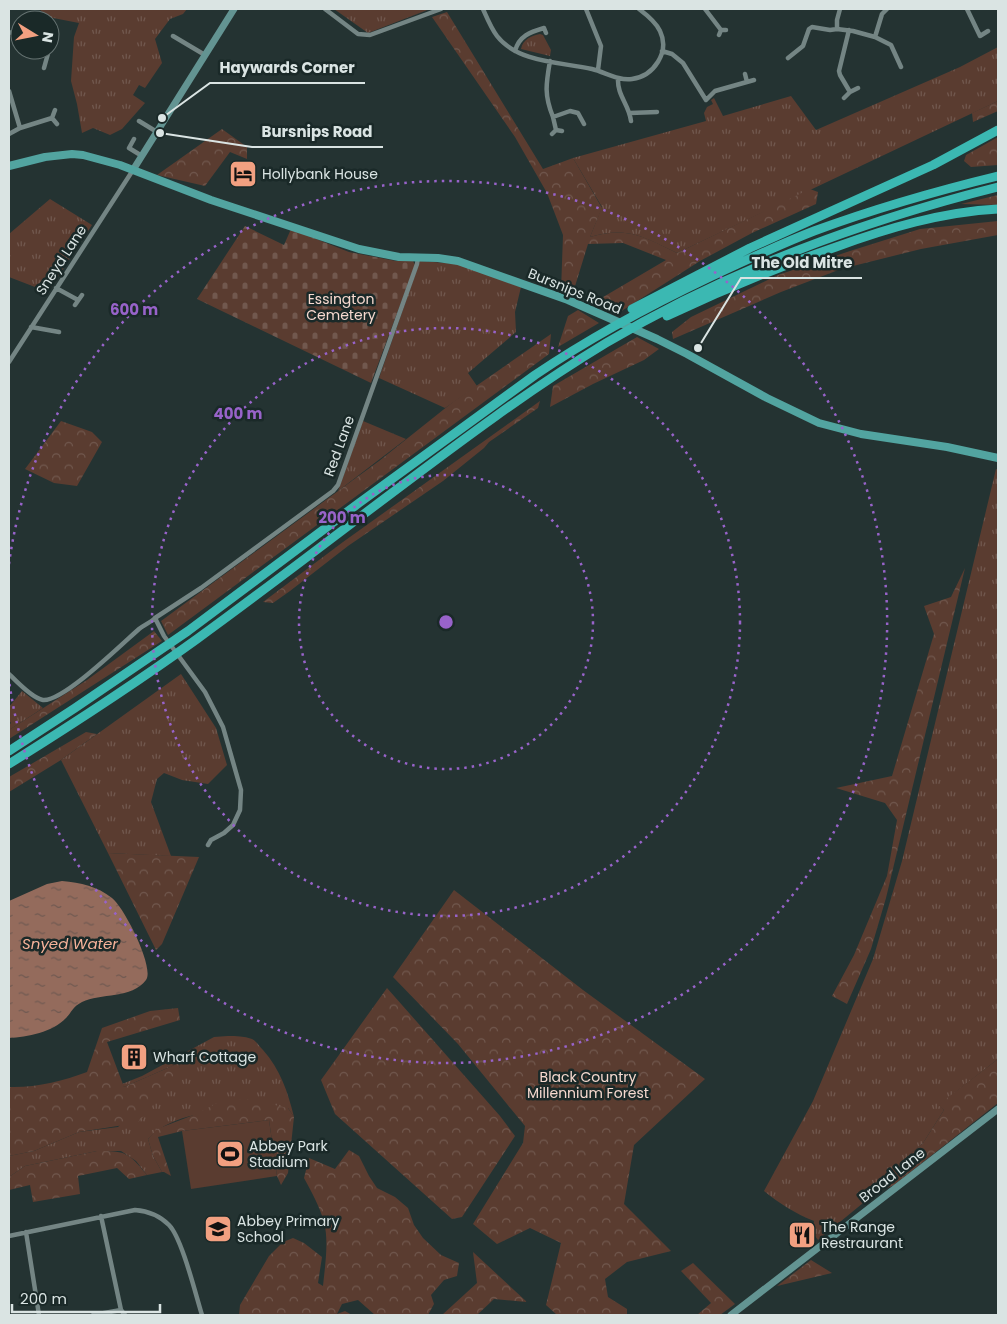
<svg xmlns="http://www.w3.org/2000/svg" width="1007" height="1324" font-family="Poppins,sans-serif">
<defs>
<pattern id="grass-tufts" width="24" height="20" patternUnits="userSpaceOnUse" patternTransform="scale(1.25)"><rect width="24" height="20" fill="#5a3c30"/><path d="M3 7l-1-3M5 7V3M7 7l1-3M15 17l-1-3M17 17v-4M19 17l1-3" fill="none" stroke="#71584e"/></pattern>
<pattern id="forest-crowns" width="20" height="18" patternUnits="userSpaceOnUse" patternTransform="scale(1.25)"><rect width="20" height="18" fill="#5a3c30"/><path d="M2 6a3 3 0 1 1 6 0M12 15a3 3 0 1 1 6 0" fill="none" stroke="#71584e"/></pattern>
<pattern id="cemetery-stones" width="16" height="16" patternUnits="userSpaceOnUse" patternTransform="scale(1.25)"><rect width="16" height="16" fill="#5a3c30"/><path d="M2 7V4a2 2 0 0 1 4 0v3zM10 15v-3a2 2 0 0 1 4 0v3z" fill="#71584e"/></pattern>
<pattern id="water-ripples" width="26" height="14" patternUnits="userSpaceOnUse" patternTransform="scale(1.25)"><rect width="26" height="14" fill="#946b5c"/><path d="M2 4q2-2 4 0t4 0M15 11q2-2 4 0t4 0" fill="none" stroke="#6f5951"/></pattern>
</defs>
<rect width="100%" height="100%" fill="#243332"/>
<!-- grass -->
<path fill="url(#grass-tufts)" d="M39,9H187L183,14L170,19L155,39L162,63L145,88L139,85L133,95L145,103L122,129L110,135L93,128L82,133L77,104L71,81L74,37L79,23L48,17Z
M334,9H430L368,33Z
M540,34L543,35L551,50L550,56L521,49C523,39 531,36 540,34Z
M998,47V101L677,253C643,237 628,226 590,237L602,207L573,158L706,121L704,113L707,107L713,104L711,100L714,98L723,116L791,96L816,130L960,67Z
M50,199L92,225L48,292L9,277V234Z
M420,261L459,264L521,287L515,312L516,332L468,373L477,386L445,408L379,378Z
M363,421L406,439L338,491Z
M996,469L998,470V1059L939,1105L944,1110L923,1143L888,1173L874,1194L818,1240L812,1232L814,1221C796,1214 780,1204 764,1191L813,1101L873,959L902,861Z
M181,674L216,728L227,765L208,784L182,780L164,773L157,779L151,802L171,856L108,853L61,760Z
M22,691L43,708L9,730V725L11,723L9,720V707Z
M228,1036C236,1036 244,1036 252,1039C256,1041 259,1046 263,1050C280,1069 288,1092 294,1117L288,1108C245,1111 179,1105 148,1139L153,1156L162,1172L147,1175L136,1161L121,1151H97L25,1166L9,1177V1156L34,1151L79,1132L118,1127L180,1067L179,1063L124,1087L122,1084L142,1076L214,1037Z"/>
<!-- forest -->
<path fill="url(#forest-crowns)" d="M447,12L543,169L573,158L602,208L590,237C628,226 644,237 677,253L810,189L818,192L816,204L752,233L700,261L620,312L593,303L666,260L623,243L588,244L572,296L561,291L563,235L547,193L515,137L432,17Z
M998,101V111L973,122L972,113Z
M222,129L247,147V159L230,152L205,186L157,175Z
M998,137V165L971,167L964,161L966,155Z
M998,195V205L961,204Z
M998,221V235L921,249L841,269L781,292L673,339L672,332L691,317L778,275L850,251L920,229Z
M578,310L599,323L558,347L568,316Z
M551,334L549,354L168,635L161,621L379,461L453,402Z
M637,337L659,349L644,360L593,384L550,407L553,386Z
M540,401L538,408L489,442L484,448L443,481L348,546L290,591L273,603L263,602L343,542Z
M61,421L92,432L102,442L77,486L54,483L25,469Z
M965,568L886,898L871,949L847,1004L832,996L854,955L887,876L897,820L885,803L836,788L892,776L934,634L924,606L951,597Z
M154,631L162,641L9,739V730L87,680Z
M86,732L97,734L61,760L9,792V777Z
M108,853L199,857L162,944L156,950Z
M454,890L583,990L705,1079L634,1145L624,1204L671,1251L627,1262L605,1279L608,1297L627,1309V1315H557L546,1305L561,1243L530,1228L497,1244L473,1224L523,1143L525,1126L458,1044L393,977Z
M387,988L500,1116L515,1136L462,1217L452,1219L335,1114L321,1080Z
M178,1008L180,1020L107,1042L124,1087L179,1063L180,1067L148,1112L137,1123L79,1132L34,1151L9,1156V1087C35,1088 63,1081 87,1072L102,1028L150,1011Z
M998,1059V1103L894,1185L874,1194L888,1173L923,1143L944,1110L938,1105Z
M249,1099L288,1108L294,1117L288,1173L281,1185L277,1176L269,1120L182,1131L158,1137L171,1176L164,1172H162L153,1156L148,1139L157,1129L196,1114L221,1101Z
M349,1150L359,1156L369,1176L377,1188L395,1197L408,1208L414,1225L423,1238L441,1255L459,1263L457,1276L444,1280L431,1295L434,1304L428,1315H375L358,1300L342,1304L337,1314L345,1311L352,1315H239L240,1305L269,1256L283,1242L293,1238L304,1243L322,1257L318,1283L323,1286C325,1266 329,1241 324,1222C320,1207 312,1193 304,1178L309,1158L335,1169Z
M97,1151C126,1151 128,1152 147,1175L129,1179L117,1168L78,1176L80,1194L33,1202L30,1185L9,1190V1177L25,1166Z
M473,1252L527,1302L494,1299L477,1315H442L477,1283Z
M811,1260L832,1273L777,1286Z
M693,1263L735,1304L720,1315H697L711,1303L681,1271Z"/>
<!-- cemetery -->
<path fill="url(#cemetery-stones)" d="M245,226L284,245L291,229L349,252L396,261H413L415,265L371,383L197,299Z"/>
<!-- pitch -->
<path fill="#5a3c30" d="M269,1120L277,1176L191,1189L182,1131Z"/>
<!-- water -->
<path fill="url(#water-ripples)" d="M62,881C81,883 97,886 112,898C124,907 155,968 146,980C132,999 100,993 82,1002C72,1007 72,1012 66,1018C53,1032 27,1037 9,1038V901L47,884Z"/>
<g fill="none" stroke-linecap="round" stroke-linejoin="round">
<!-- street -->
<path stroke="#748584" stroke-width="4.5" d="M325,9L358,34L370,35L441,9
M483,9C487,18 491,28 497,36C518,63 561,62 592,69C605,72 618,81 632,79C654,76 670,52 660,31C656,22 647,15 639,9
M586,9L601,46L598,70
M705,9L721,30
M840,9L837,20V29L853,31L875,37
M887,9L882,14L875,37L891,45L901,67
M967,9L980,36L988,31
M849,30L839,71L840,75L850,92L858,88
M9,32L20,36
M719,35L721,30H726
M173,36L205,55
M50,47L54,37
M515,51C519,36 530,32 544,28L546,33
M662,51L672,54L683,63L706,100L715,91L754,80
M788,58L803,46L809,29L812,27L830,30L837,29
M550,61C546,84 544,95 553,117L570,111L578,113L584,124
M44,68L49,50
M745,74L747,82
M618,78C617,96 629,104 631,121
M9,91L20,128
M844,98L850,92
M55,110L52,118L57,124
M630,113L657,112
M553,117L556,130
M139,121L157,132
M9,134L20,128L52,118
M552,134L556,130L562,131
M134,139L129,148L142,156
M56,288L78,300
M75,305L82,295
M31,327L59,332
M9,362L133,170
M155,618L201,588L333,491L338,485L417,264L418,258
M9,674C16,681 33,699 43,700C63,702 122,644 139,629C144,625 150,623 155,618L164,636L205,692L223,727L241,790L240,810L233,825L224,833L211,840L208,845
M101,1216L121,1310L125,1315
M26,1232L39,1315
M9,1236L135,1210C148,1211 160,1216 169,1225C182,1238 196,1296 202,1315
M93,1315L121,1310"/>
<!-- secondary -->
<path stroke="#639492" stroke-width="7" d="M133,170L234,9
M731,1315L998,1109"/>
<!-- primary -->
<path stroke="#52a4a0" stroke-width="8" d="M9,166L45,157L72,154L83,155L120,165L211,200L359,249L399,257L438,258L458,261L568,300L657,339L687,354L767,398L819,423L861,434L947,447L998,458"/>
<!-- highway -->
<path stroke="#3bb8b2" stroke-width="9" d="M632,309L750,248L933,165L998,130
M667,316C722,290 778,267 836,247C888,228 942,212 998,209
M9,751L75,708L188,631L359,503L535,375C591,337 649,306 710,277C744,261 778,245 814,231C874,209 936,191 998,176
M9,764C73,724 136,683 197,639C252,599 306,558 360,517C440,457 520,395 606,343C727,271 862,221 998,187"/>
</g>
<!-- distance rings -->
<g fill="none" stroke="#9863ca" stroke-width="2.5" stroke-dasharray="2.5 5">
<circle cx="446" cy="622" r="147"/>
<circle cx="446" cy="622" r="294"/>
<path d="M9 564A441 441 0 1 1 9 680"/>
</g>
<!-- icons -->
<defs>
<g id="hotel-square" transform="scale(1.4375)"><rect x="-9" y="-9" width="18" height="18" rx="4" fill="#f2a081" stroke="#1a2928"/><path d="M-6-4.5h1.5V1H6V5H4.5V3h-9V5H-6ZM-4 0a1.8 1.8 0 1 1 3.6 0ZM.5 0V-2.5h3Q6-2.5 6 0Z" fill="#111"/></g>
<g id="building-square" transform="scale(1.4375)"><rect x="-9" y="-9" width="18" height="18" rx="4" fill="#f2a081" stroke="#1a2928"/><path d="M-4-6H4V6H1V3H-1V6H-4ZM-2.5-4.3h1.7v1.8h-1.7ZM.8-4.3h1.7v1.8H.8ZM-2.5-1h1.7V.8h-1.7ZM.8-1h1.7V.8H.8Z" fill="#111"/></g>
<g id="stadium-square" transform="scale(1.4375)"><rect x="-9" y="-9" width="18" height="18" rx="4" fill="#f2a081" stroke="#1a2928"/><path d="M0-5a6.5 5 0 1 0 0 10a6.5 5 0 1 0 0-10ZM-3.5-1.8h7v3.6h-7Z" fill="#111"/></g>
<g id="school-square" transform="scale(1.4375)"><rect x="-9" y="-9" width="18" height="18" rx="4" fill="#f2a081" stroke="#1a2928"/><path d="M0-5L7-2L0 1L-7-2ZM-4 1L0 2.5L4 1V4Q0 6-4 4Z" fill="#111"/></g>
<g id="restaurant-square" transform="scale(1.4375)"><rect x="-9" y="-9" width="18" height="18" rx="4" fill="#f2a081" stroke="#1a2928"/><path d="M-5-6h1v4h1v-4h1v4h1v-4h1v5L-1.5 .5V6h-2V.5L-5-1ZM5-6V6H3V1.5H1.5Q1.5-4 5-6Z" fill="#111"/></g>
</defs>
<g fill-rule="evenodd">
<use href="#hotel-square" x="243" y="174"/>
<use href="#building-square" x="134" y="1057"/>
<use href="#stadium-square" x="230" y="1154"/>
<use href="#school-square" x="218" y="1229"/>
<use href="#restaurant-square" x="802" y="1235"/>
</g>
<g text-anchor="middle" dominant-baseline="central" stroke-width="5" stroke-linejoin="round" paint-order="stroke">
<!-- poi labels -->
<g font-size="14" fill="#dae4e3" stroke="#1a2928" text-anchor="start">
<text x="262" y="174">Hollybank House</text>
<text x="153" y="1057">Wharf Cottage</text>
<text x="249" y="1146">Abbey Park<tspan x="249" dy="16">Stadium</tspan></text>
<text x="237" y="1221">Abbey Primary<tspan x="237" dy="16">School</tspan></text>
<text x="821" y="1227">The Range<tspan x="821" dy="16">Restraurant</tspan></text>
</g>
<!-- street labels -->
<g font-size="14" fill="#dae4e3" stroke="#1a2928">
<text transform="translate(61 260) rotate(-57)">Sneyd Lane</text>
<text transform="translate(575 291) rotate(22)">Bursnips Road</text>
<text transform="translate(339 446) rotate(-70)">Red Lane</text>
<text transform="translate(892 1175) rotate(-38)">Broad Lane</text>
</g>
<!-- park labels -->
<g font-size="14" fill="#f6d9cf" stroke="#1a2928">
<text x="341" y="299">Essington<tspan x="341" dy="16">Cemetery</tspan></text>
<text x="588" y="1077">Black Country<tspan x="588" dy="16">Millennium Forest</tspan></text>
</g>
<!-- water labels -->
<g font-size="15" font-style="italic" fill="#f7b39a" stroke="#1a2928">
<text x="70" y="943">Snyed Water</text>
</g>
</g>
<circle cx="446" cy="622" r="8" fill="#9863ca" stroke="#1a2928" stroke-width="2.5"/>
<g font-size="15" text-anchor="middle" font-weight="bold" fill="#9863ca" stroke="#1a2928" stroke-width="5" stroke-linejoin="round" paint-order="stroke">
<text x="134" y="315">600 m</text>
<text x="238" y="419">400 m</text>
<text x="342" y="523">200 m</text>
</g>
<!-- callouts -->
<path fill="none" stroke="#dae4e3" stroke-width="2" d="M162 118L210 83H365M160 133L252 147H383M698 348L741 278H862"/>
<g fill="#dae4e3" stroke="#1a2928" stroke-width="2">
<circle cx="162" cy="118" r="5"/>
<circle cx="160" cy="133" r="5"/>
<circle cx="698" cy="348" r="5"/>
</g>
<g font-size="15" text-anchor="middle" font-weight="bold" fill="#dae4e3" stroke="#1a2928" stroke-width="5" stroke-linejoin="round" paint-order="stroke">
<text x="287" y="73">Haywards Corner</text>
<text x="317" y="137">Bursnips Road</text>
<text x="802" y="268">The Old Mitre</text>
</g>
<!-- border -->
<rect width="1007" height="1324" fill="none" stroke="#dae4e3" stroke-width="20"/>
<!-- north arrow -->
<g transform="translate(35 35) rotate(100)"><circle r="24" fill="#1a2928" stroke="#677473"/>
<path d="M0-4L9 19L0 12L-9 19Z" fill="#f2a081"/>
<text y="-8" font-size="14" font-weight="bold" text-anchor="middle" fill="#dae4e3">N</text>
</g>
<!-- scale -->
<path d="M12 1304v8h148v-8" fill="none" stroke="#dae4e3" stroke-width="2.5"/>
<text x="20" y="1304" font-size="15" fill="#dae4e3" stroke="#1a2928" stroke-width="4" paint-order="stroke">200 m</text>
</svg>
